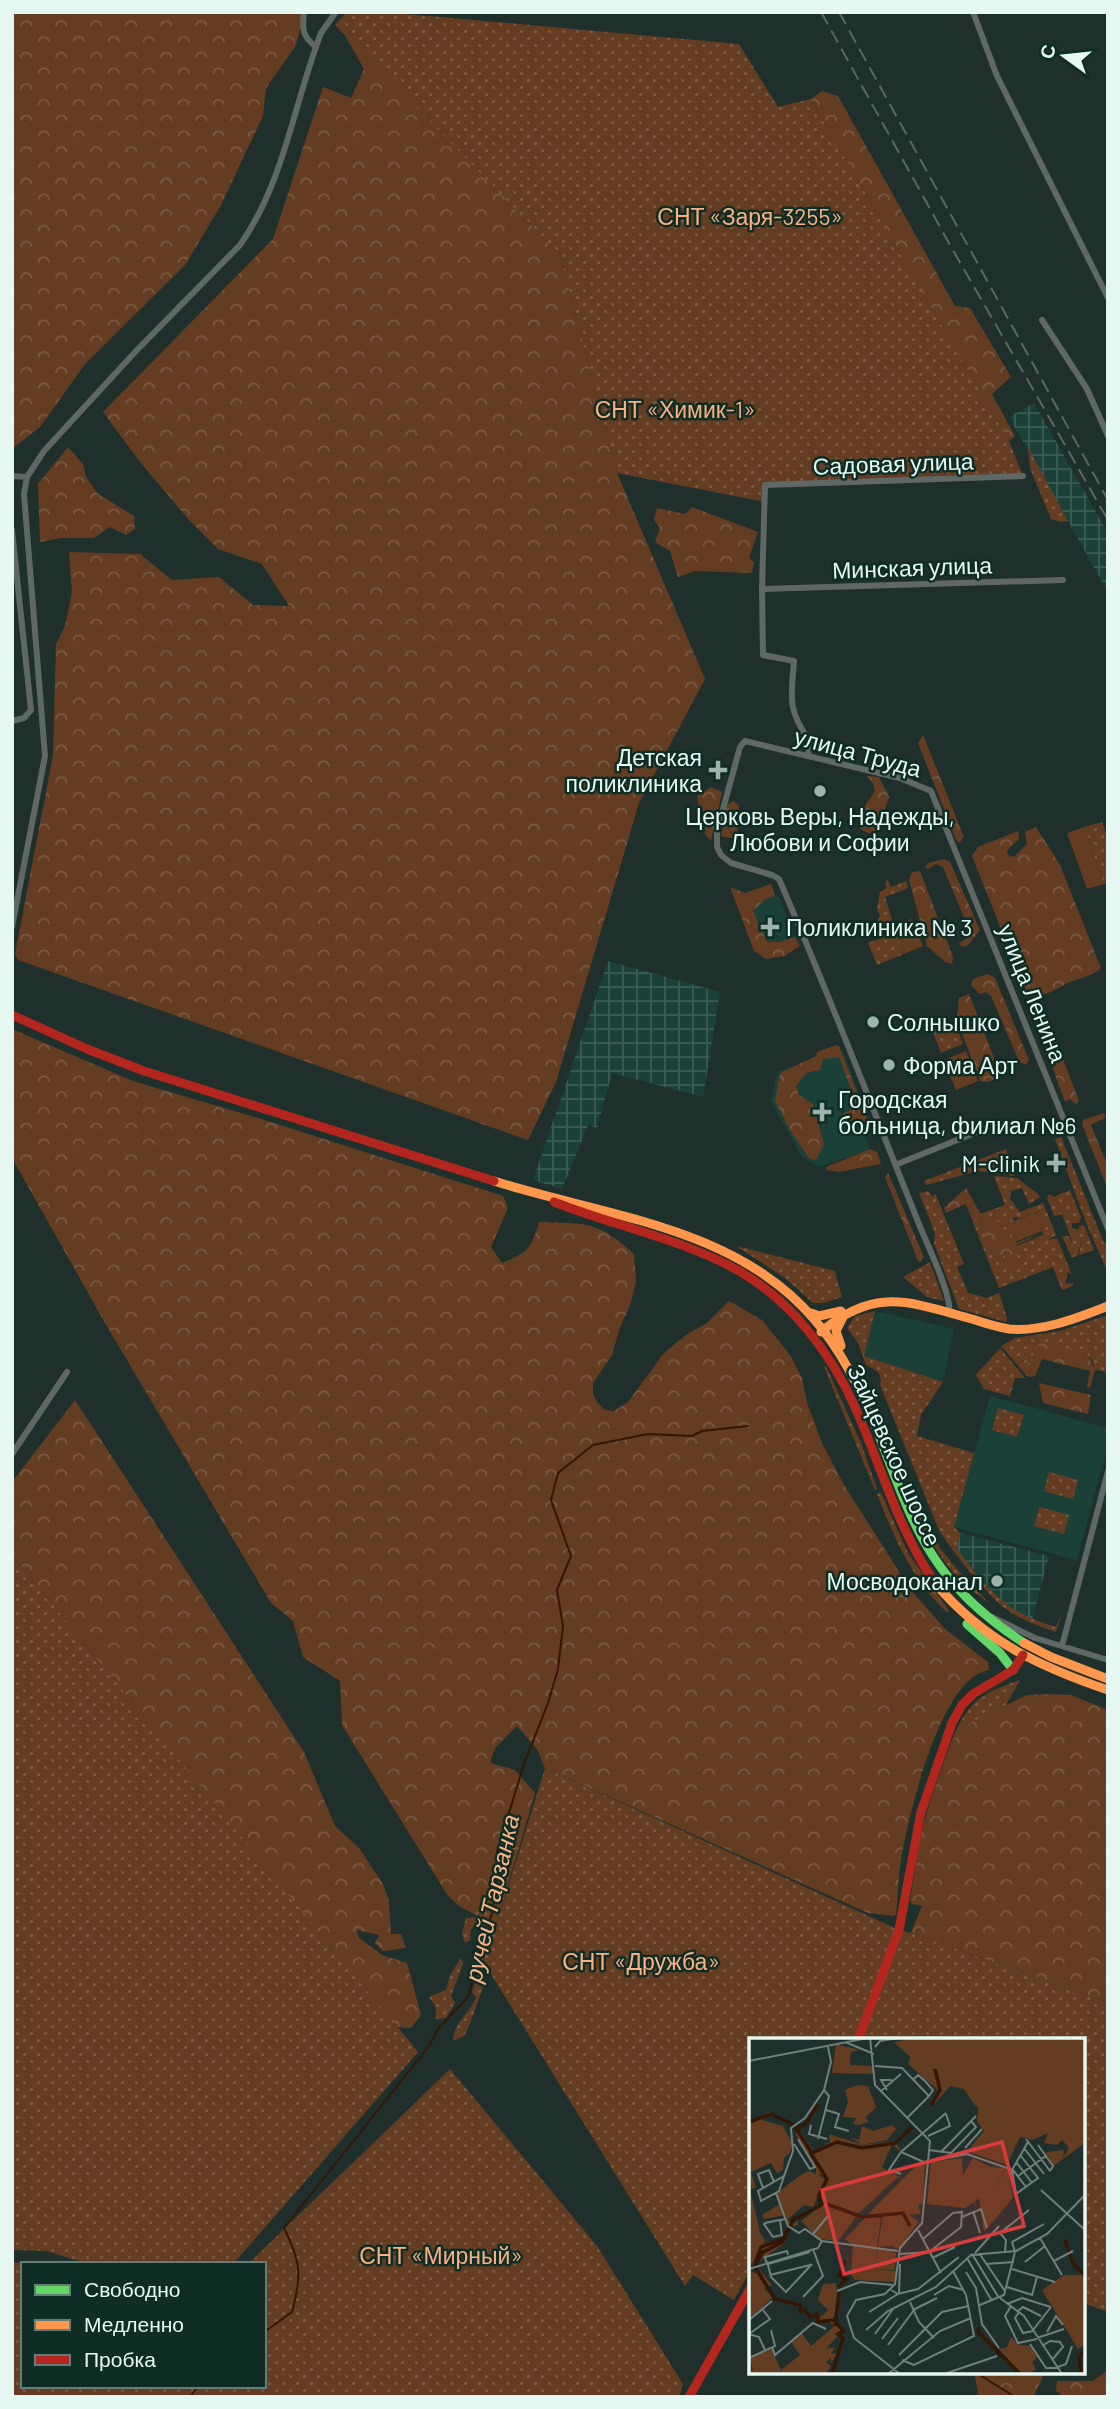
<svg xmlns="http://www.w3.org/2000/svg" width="1120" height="2409" font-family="Barlow,sans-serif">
<defs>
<pattern id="industrial-grid" width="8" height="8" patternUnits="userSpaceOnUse" patternTransform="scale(1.75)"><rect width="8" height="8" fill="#1a4037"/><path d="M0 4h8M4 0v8" fill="none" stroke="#3b5c54"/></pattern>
<pattern id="green-dots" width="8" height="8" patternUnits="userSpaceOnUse" patternTransform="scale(1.75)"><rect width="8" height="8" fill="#643c22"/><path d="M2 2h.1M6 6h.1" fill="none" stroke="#7a5943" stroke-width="1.8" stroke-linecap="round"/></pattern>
<pattern id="forest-crowns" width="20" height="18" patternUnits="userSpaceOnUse" patternTransform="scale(1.75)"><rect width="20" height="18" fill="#643c22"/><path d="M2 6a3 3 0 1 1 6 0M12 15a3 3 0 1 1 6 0" fill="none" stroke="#7a5943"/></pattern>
</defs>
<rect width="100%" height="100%" fill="#1f302c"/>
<!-- built -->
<path fill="#1a4037" d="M778,895L798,945L763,959L742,909Z
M842,1049L871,1125L863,1129L870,1149L819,1167L802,1157L771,1102L777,1072Z
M875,1311L954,1329L943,1382L863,1356Z
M990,1396L1108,1428V1446L1077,1560L954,1527Z"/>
<!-- industrial -->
<path fill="url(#industrial-grid)" d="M1034,403L1108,533V592L1009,417Z
M608,961L720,992L703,1097L612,1073L597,1128L588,1125L562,1189L533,1180Z
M960,1533L1049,1556L1032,1620L999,1600L957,1549Z"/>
<!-- green -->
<path fill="url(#green-dots)" d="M347,12H385L739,44L778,107L811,99L1009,441L1023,476L766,485L765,502L617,473L560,255L335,25Z
M1028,447L1068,521L1061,522L1051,519L1030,468Z
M1102,822L1108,840V882L1104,884L1084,827Z
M888,880L891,887L906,881L908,888L885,897L895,929L886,933L878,920L880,915L877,909L880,892L887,888L885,881Z
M896,932L904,954L877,965L868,943Z
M954,1021L963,1044L941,1053L932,1030Z
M1061,1137L1104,1243L1108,1242V1273L1087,1225L1055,1139Z
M1006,1149L1015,1176L978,1171L926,1185L924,1181Z
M994,1176L1017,1178L1038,1194L1040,1197L1029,1204L1022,1188L1011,1191L1010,1199L1020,1212L1043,1203L1056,1235L1048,1240L1057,1238L1072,1275L1068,1272L1065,1284L1073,1283V1286L1062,1290L1053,1267L999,1288L967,1207L998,1256L1004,1255L1010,1265L1016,1246L1043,1235L1042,1231L1044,1230L1037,1212L1018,1219L1017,1217L1013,1218L1014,1221L1007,1224L1016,1242L1015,1244L994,1217L980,1214L1005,1205Z
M1070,1190L1081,1217L1079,1223H1072V1228L1077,1230L1080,1226L1084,1225L1094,1250L1079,1255L1083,1232L1078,1255L1072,1258L1062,1236H1069L1073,1244L1062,1214L1054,1216L1047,1198L1049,1194L1054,1197Z
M928,1191L933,1197L935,1193L964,1264L957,1267L968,1293L987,1298L999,1293L1007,1318L1006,1322L959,1309L934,1244L935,1233L919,1193Z
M736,1246L835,1271L842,1297L823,1303H813L785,1278Z
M930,1262L944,1301L927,1297L903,1277Z
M875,1311L864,1356L943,1382L921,1415L917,1436L974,1453L954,1527L960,1533L957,1549C990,1590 1002,1611 1056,1627L1062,1612L1056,1632C1039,1626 1021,1620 1006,1609C988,1596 951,1550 939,1530L880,1385C883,1373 876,1370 866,1365L858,1343L847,1328L855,1316Z
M1108,1315V1372L1095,1370L1091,1358L1039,1343L1033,1356L1029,1371L1035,1376L1028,1377L1001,1346L1015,1338L1060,1331Z
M1000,1348L1025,1378H1015L1010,1396L984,1389L976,1375Z
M826,1366L861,1443L877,1489L875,1490L824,1367Z
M998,1408L1024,1415L1017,1437L992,1430Z
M1049,1472L1078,1480L1073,1499L1044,1491Z
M910,1483L940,1548L956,1568L989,1603C979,1595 967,1588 959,1579C943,1562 904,1506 910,1483Z
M881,1493L908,1553L949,1611L948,1613C913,1582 894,1537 877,1494Z
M1039,1507L1069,1515L1064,1534L1034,1526Z
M12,1554L418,2052L233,2264H88L47,2251L12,2250Z
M1020,1680L1006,1705L992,1712L951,1742C967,1703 980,1693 1020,1680Z
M545,1768L899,1930L911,1933L1108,2003V2312L1083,2303V2040H751V2269L734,2300L693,2275L685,2286L484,1963L482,1965L485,1983C477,2001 473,2020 464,2036L453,2041C453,2022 470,2014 476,1997L472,1992L478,1974L470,1968L471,1964L481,1962L488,1941L482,1922H477L471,1929L470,1940L465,1943L462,1934L466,1918L477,1917L496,1926Z
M461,1958L463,1964L451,1996L455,2003L446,2018L435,2019L436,2007L429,1997L446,1990L450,1975Z
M450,2069L597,2246L683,2384L679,2397H12V2262L40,2264H23V2386H264V2264H248Z"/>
<!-- forest -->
<path fill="url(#forest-crowns)" d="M12,12L305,13L295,47L266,88L263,116L220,207L185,265L85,364L40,427L12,449Z
M343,32L560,255L617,473L705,679L639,803L556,1082L528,1140L18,960L15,954L53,755L56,644L65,626L72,592L69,552L140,554L172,580L219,577L253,605L289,606L262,564L218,549L189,520L140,462L103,412L273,239L323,87L351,98L364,69Z
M822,91L838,96L955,306L970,308L1011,377L992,394L1015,436L1009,441L811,99Z
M68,447L83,464L86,477L98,494L134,516L135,529L126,535L110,527L94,538H61L40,542L38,484Z
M692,507L758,532L749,558L754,562L752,573L695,571L678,577L670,551L655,542L660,528L654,520L657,508L685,514Z
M923,735L964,837L960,842H957L918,743Z
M867,776L879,777L889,797L880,826L874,834L865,832L860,828L865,806L875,791L873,783Z
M711,787L722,792L711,841L705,834L706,814L699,808L697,796Z
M734,801L739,806L737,836L730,838L721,836L727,805Z
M1036,827L1060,865L1101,968C1091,977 1082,977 1070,982C1055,989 1051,994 1033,997L1027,994L972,856L978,847L1018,831L1019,839L1007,850L1008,855L1014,857L1027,844L1025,832Z
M943,859L950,862L980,930L968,945L962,947L959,943L968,938L970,932L943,867L936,864L928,869L925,867L929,863Z
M920,871L953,957L952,964L945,962L927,946L909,880L912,872Z
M771,884L775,896L764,900L753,911L767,942H780L795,937L800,946L784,956L766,959L754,951L730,887L745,893Z
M988,974L995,978L1029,1060L1025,1065L1019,1061L991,996L986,992L980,994L971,985L973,979Z
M969,994L1001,1076L988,1082L980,1081L957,1020L959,998Z
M1039,1006L1043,1007L1079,1101L1076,1104L1070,1099L1065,1102L1032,1010Z
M12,1029L133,1081L258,1118L503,1196L508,1208L491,1247L502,1263C529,1252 531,1249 539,1222C586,1224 597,1220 634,1254L636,1281L630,1305L619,1330L612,1355L593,1383V1394L598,1403L605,1410L614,1411L628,1402L664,1353L686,1335L707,1323L729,1301L762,1320L790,1355L802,1378L807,1403L822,1443L844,1485L910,1589L945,1629L988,1662L989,1670C940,1677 908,1818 901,1860C898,1878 898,1896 896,1914L894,1916L868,1913L545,1768L537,1749L517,1726L495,1748L490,1763L515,1770L535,1793L496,1926L459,1906L448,1896L342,1725L340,1681L303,1657L293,1621L271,1603L105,1323L12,1158Z
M836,1045L839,1046L868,1121C861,1123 847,1122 842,1117V1114L852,1109L855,1100L839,1057L823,1059L820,1070L806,1073L796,1086L799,1095L813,1104L824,1144L816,1160L810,1159L793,1135L775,1101L780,1073L816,1056L817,1052Z
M1104,1113L1105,1118L1091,1125L1108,1167V1190L1082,1124L1083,1120Z
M870,1149L877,1152L881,1164L838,1172L827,1170L826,1167Z
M888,1173L924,1257L921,1262L918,1261L885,1177Z
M966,1188L980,1213L994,1217L1015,1243L1042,1233L1016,1245L1017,1264L1010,1265L1004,1255L998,1256L965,1204L946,1213L944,1208Z
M1039,1343L1086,1352L1095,1370L1090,1388L1087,1387L1090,1371L1042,1359L1035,1376L1029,1371L1028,1364Z
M1039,1383L1091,1395L1088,1414L1043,1403Z
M75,1400L304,1752L335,1826L359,1848L383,1884L389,1901L391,1934H401L406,1948L383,1951L375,1943L379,1935L357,1930L359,1938L382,1955L407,1963L421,2015L411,2028L396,2027L12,1554V1482Z
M1048,1694L1071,1695L1108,1710V2003L911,1933L922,1906L912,1904L910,1901L921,1834L930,1801L951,1742L972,1722L992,1712L1027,1695Z
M1108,2370V2397H1065L1056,2391L1057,2381H1093Z
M974,2372H1045L1033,2397H979Z"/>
<!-- pitch -->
<path fill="#643c22" d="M1084,827L1104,884L1087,889L1067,833Z
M912,919L923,946L904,954L894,926Z
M966,1051L978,1081L956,1090L944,1060Z
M1037,1212L1045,1230L1015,1242L1007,1224Z"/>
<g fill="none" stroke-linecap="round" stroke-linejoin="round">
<!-- stream -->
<path stroke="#331604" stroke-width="2" d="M264,2332L292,2312C302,2275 301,2262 284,2228L429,2046L438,2029L468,1997L479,1958L492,1913L497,1878V1852L524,1764L548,1703L558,1669L563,1626L557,1590L571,1556L551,1500L558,1473L593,1445L648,1434L692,1436L702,1431L748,1426
M975,2372L1015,2397
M190,2397L198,2386"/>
<!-- street -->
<path stroke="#606866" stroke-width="6" d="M304,12C302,29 302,36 316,47
M973,12L997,76L1108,298
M1042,320L1087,389L1108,436
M12,476L27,477
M12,530L31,710L24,718L12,721
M762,589L1063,580
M808,755L810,742C787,709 791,699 794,661L763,655L762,589L765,485L1023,476
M12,927L45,756L24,494L27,477L44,451L136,351L240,245C284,183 294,103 321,33L336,12
M895,1165L987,1128
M949,1313C953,1298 928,1246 921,1229C874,1112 829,994 779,879L772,875L731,863L721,855L717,847V831L740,747L745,741L900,778L931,791L1108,1229
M12,1454L67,1372
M992,1617L1035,1638L1108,1660
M1062,1646L1108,1471"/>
<!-- fast -->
<path stroke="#63d668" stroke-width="9" d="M875,1425C914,1526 928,1580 1024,1643
M967,1624L1000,1653L1013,1670"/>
<!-- slow -->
<path stroke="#ff974d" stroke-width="9" d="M494,1181C603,1216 735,1226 814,1319C841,1350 859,1387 875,1425
M811,1313L819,1316L841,1311
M821,1332C875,1286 910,1302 972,1319C984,1323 996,1327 1009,1329C1043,1332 1077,1318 1108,1306
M841,1346L836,1331L844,1315
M934,1582C983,1640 1037,1666 1108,1690
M1024,1643L1051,1657L1108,1679"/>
<!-- jam -->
<path stroke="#b3261e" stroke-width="9" d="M12,1015L87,1049L144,1071L494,1181
M554,1202C615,1226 682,1239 739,1271C791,1301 831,1353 855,1407C881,1466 898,1528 934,1582
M858,2040L899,1930L921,1812L952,1723L962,1705L973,1694L1013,1670L1023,1655
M689,2397L751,2287"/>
<!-- rail -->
<path stroke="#5b6763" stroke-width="2" stroke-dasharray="14 7" stroke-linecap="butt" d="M821,12L950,245L1108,520
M839,12L1108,500"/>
</g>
<!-- markers -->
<g fill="#a0b2ad" stroke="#0d2d25" stroke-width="2.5">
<path d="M714.5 759.5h7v7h7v7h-7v7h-7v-7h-7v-7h7z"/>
<circle cx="820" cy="791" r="7"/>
<path d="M766.5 916.5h7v7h7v7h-7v7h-7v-7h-7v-7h7z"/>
<circle cx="873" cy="1022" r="7"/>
<circle cx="889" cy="1065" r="7"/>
<path d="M818.5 1101.5h7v7h7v7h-7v7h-7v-7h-7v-7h7z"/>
<path d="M1052.5 1152.5h7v7h7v7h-7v7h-7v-7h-7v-7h7z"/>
<circle cx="997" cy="1581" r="7"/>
</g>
<g text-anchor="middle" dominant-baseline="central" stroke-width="5" stroke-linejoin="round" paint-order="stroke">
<!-- park labels -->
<g font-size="23" fill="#fdaf83" stroke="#0d2d25">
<text x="750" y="216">СНТ «Заря-3255»</text>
<text x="675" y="409">СНТ «Химик-1»</text>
<text x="641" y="1961">СНТ «Дружба»</text>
<text x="441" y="2255">СНТ «Мирный»</text>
</g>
<!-- street labels -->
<g font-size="23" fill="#e6f8f2" stroke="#0d2d25">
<text transform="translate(893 463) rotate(-2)">Садовая улица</text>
<text transform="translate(912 567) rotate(-2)">Минская улица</text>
<text transform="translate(858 752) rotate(15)">улица Труда</text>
<text transform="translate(1033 993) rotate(68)">улица Ленина</text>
<text transform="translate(895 1455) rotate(66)">Зайцевское шоссе</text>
</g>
<!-- poi labels -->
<g font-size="23" fill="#e6f8f2" stroke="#0d2d25" text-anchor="start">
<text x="702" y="757" text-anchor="end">Детская<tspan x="702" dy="26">поликлиника</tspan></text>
<text x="820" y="816" text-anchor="middle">Церковь Веры, Надежды,<tspan x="820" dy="26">Любови и Софии</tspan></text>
<text x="786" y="927">Поликлиника № 3</text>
<text x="887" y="1022">Солнышко</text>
<text x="903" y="1065">Форма Арт</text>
<text x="838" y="1099">Городская<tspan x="838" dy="26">больница, филиал №6</tspan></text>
<text x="1040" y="1163" text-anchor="end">M-clinik</text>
<text x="983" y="1581" text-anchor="end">Мосводоканал</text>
</g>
<!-- water labels -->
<g font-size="24" font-style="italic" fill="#ffb185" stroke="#0d2d25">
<text transform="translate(491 1898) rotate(-77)">ручей Тарзанка</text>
</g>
</g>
<!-- overview -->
<g transform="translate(749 2038)">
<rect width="336" height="336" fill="#1f302c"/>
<path d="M279,0H293L229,70L226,67L222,62ZM143,87L147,91L138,102L114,107L100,99L110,102L113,88L124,93ZM84,107L142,109L133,129L139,133L108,176L90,168L107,179L89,203L70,201L52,183L76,165L69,155L65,169L55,167L38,182L46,185L49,181V187L40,189L36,177L15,181L13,177L31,166L28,155L49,139L60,133L77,141L64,116ZM258,129L264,160L235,194L230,159L245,151ZM0,135L6,149L1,152L11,194L6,195H0ZM111,177L132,180L125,231L148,233L146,244L106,242L102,237L104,207L96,201L115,181ZM39,196L36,205L5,227L2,215L9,207L21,203L23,207ZM322,223L336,237V307L329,311L293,252L315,237H332ZM8,229L23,247L15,250L24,259L0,281V232L7,236ZM87,245L90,275L83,280L93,293L77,311L86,309L82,316L88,315L82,325V320L77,324L82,328L77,336H0L4,331L0,320L22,310L32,332L51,317L42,304L53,295L62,308L82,291L85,288L77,281L69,282L79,272L69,262L74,246ZM262,299L270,307L281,308L288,319L283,324L287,331L280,336H273L250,311L258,309Z" fill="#643c22"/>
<path d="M169,0L208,2L279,0L222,62L215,51L201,48L183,69L191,54L159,26L161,19L145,4ZM293,0H336V105L304,128L297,114L315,112L314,120L320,110L313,102L308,107L295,105L299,95L284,102L271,99L258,127L218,113L235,93L228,83L230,66ZM87,6L111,12L102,14L101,27L124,28L125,36L83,35ZM108,47L119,48L127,69L117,79L119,84L110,87L104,86L107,80L94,79L99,64L96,52ZM20,74H24L13,82L34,88L43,105L41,115L35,120L34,132L28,135L22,125L2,134L7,149L4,151L0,135V83ZM48,89L65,113L81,104L80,96L114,107L145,103L156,94L158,96L147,105L153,114L141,105L142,109L84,107L73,112L65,117L79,141L71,136L68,140L73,141L54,153L49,139L57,134L67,138V129L47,97ZM213,120L214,137L224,120L241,129L257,130L245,151L226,163L228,171L225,164L216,170L178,166L182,124ZM171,124L176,125L174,165L169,167L172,176L160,177L170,184L149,211L142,208L129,209L147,215L146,232L125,231L134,177L119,180L120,175ZM139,133L150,138L110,175L109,174ZM11,194L16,203L2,215L5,223L0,228V195Z" fill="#643c22"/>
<path fill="none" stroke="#331604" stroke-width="3.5" d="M182,68L191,52L186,31M0,84L22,76L45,87M46,89L63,115L88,104L113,110L146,105L163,89M49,90L57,86L69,66M75,165L113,179L154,175L161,188M41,189L44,182L72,167L70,157L78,141L61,114M316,202L324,225L336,238M6,225L12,209L34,201L39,191M6,228L14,214L34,204L40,190M6,229L26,261L51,267V273L56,272L61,279L68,276L69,284L85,282L94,293L89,296L94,300L83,336M90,249L97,241L90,237L96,222M86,288L90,254M230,289L229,294L271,336M333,336L330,320L336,312"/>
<path fill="none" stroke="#6f807b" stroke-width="2" d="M121,0L126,47L181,103L173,185L151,210L146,246L136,256L107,262L98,278L105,300L151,336M96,4L125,16M126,9L131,3L150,0M0,23L119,0M126,28L153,30L180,58L159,79M164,42L169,37L175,42L184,52L180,58M138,52L132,42H143M132,53L152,36M77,72L90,76L86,89L100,93M62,87L60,96L78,101M179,98L201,88L197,76M69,101L80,58L75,52M277,101L301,133M45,106L61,131L66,129L49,101M289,107L304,128L301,133M216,110L233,91M275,110L295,136M180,112L202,115L227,89L222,83M152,114L177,125M192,114L227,78M272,118L289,140L267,156L263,132L279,104M178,124L218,116L264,132L277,149M268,125L283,145M152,136L140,132L152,114L197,75M35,138L30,153L12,163L9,153L35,138L44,113L42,90L56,80L75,52L82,24L79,9M269,138L298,117M14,150L9,136L20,132L25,144M292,152L336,192M27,155L39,188L50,195L56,191L73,203L149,213M224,173L231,195M213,179L232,171L238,190M31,182L33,197L24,199L15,186L16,185L31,182L37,181M169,192L192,235M64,196L79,178M291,200L313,237M256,214L257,202L251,195L280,172M266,214L263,204L295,186M226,215L250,188M230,215L256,253M151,216L180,214L212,189L213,174L204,175L174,201M223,216L250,260M183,220L206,209M218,220L243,263M18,223L22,239L37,254L63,226M305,223L324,213M17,224L16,219L38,213L39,217M276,224L296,208M19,226L61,214M237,226L265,224M0,231L69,210L73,203M263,231L306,244M217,234L227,250L233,286L250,310M21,237L61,227M258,249L283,257L288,239M142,252L149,256L169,251L210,219M88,253L111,244L144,247M150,256L151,226M185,257L200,248L215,252M54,259L74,238L64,211M251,260L275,278L313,336M161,264L170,284L185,300M258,266L273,260L302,269M231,267L255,257L266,214M262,268L256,278L269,305L288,301M164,272L188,260M269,273L274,269L292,278M120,274L149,256M270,274L266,280L274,295L284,293M0,282L23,263M117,292L139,273L187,249L222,217L267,213L298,196L336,157M284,292L302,269M298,294L307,278L314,287M0,296L21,281L14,272M0,296L10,299L16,312M126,296L144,271M288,300L315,291M133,301L149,280M281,306L297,330H309M139,307L165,272M293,308L301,303L311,304L314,309L303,322M23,309L26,317L64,285L77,291M150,317L193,274L220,268M0,320L26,308L22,292M153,322L165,327L225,298L217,257L204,233M309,329L317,326L323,308M139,336L191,293L222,280M195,336L248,318"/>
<path fill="#d83d3c" fill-opacity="0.15" stroke="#d83d3c" stroke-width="3.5" d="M253,104L275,188L95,236L73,152Z"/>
<rect width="336" height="336" fill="none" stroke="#e6f8f2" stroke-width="3.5"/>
</g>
<!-- border -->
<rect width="1120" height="2409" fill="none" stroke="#e6f8f2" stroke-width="28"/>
<!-- legend -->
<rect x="21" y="2262" width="245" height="126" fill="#0d2d25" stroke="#647e77" stroke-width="2"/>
<rect x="35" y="2285" width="35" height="10" fill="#63d668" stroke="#647e77" stroke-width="2"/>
<text x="84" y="2297" font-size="21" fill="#e6f8f2">Свободно</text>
<rect x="35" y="2320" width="35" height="10" fill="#ff974d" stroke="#647e77" stroke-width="2"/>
<text x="84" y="2332" font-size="21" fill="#e6f8f2">Медленно</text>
<rect x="35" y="2355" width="35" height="10" fill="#b3261e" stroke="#647e77" stroke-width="2"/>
<text x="84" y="2367" font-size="21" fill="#e6f8f2">Пробка</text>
<!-- north arrow -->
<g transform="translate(1064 56) rotate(285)" stroke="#0d2d25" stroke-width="5" paint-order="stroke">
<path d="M0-5L12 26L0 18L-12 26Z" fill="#e6f8f2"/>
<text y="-10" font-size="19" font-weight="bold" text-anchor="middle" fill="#e6f8f2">С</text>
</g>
</svg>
